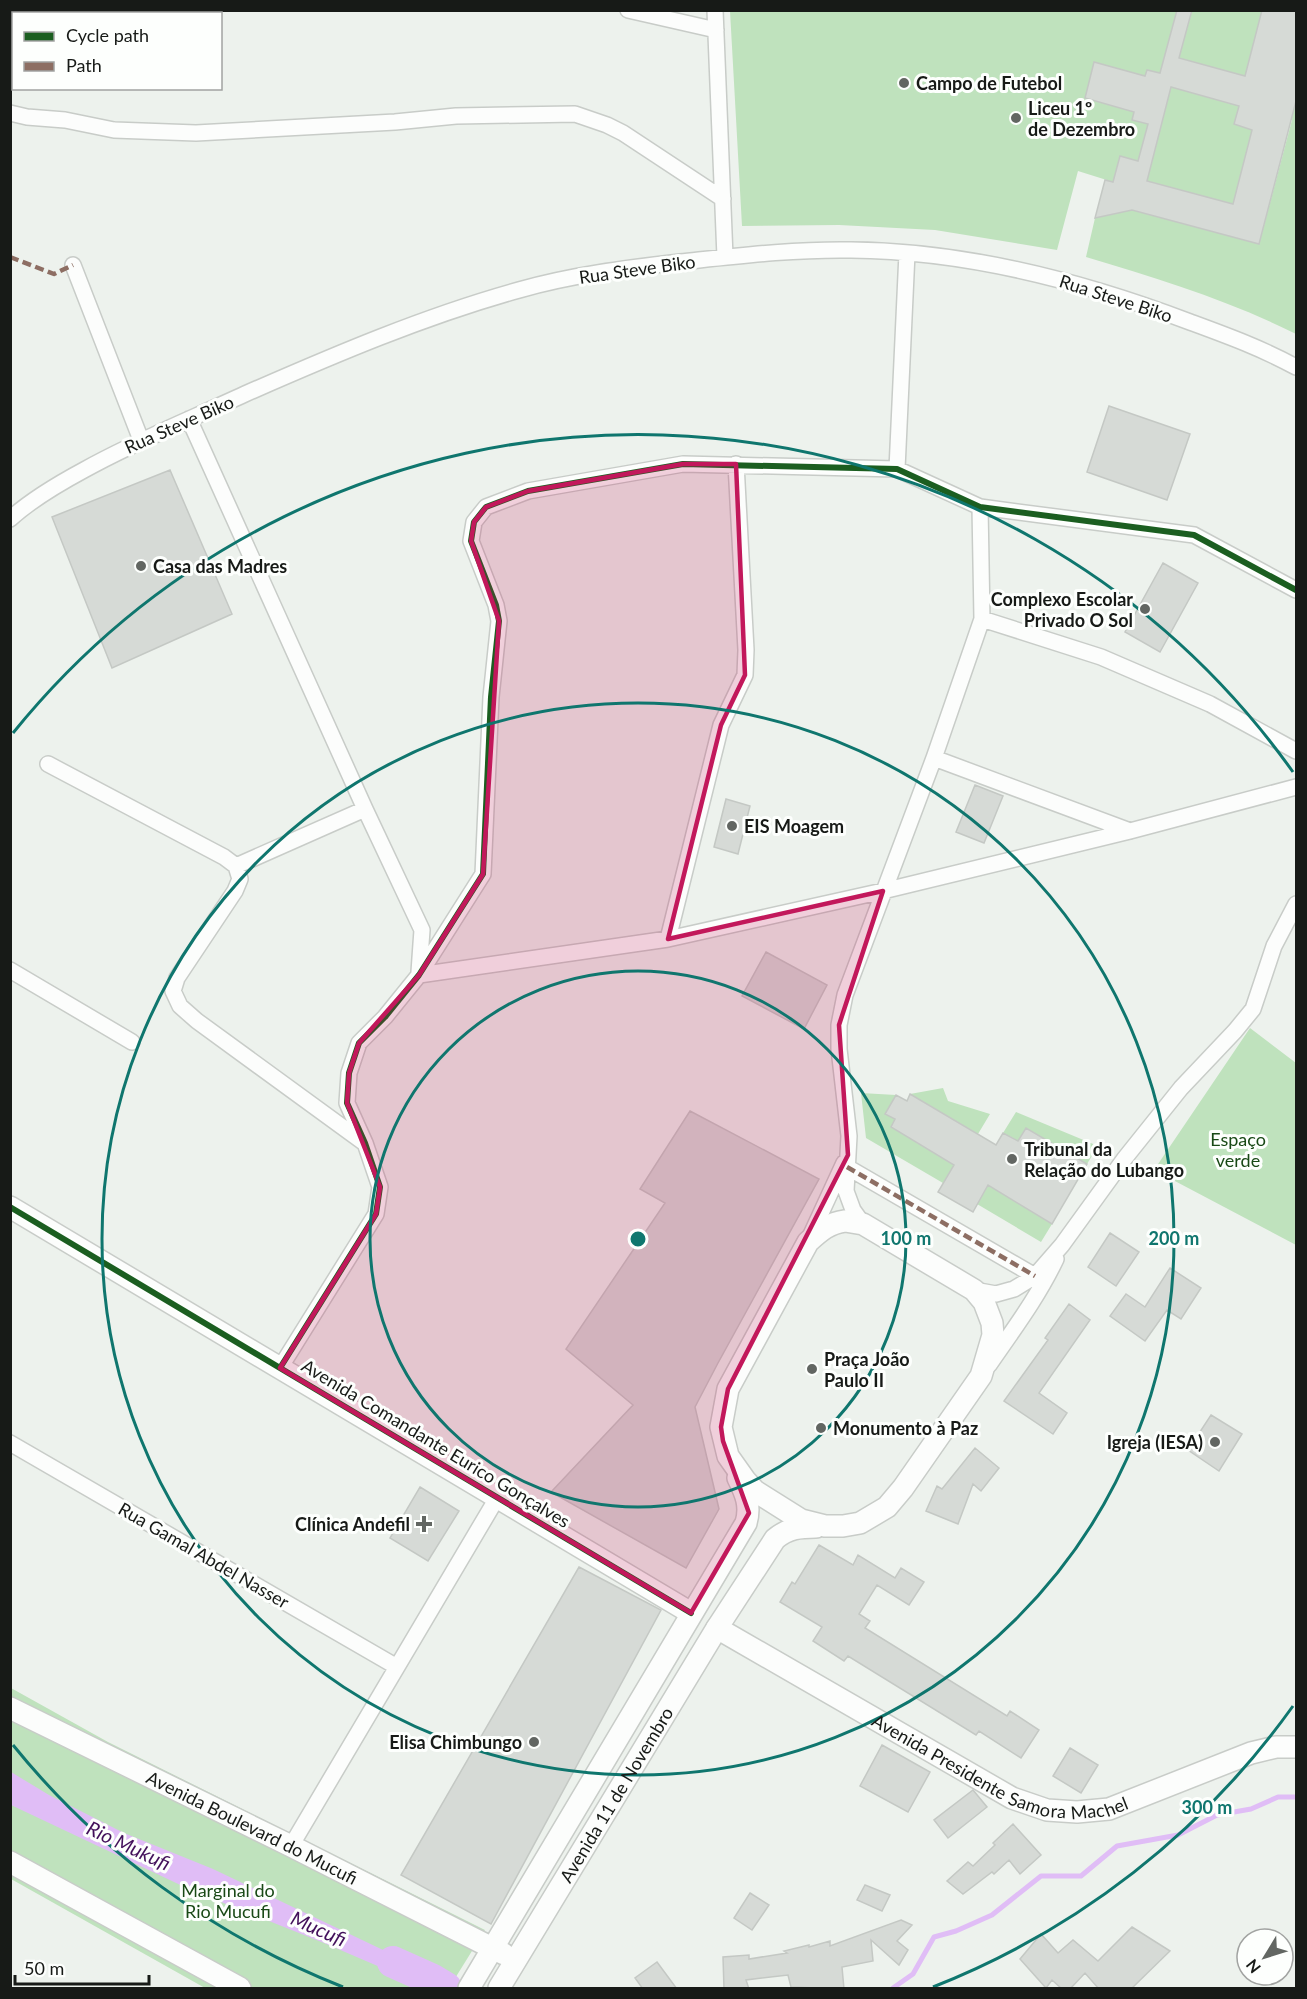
<svg xmlns="http://www.w3.org/2000/svg" width="1307" height="1999" font-family="Lato,sans-serif">
<rect width="100%" height="100%" fill="#edf2ed"/>
<!-- green -->
<path fill="#bfe2bd" d="M730,11H1177L1160,73L1147,70L1145,76L1094,63L1085,98L1134,112L1132,120L1148,124L1138,161L1120,156L1113,182L1078,171L1057,250L935,230L839,225L742,226Z
M1192,11H1262L1245,76L1179,58Z
M1171,87L1239,106L1234,124L1252,130L1233,204L1147,181Z
M1286,95L1296,98V334C1228,300 1159,279 1086,257L1095,218L1132,210L1259,244L1292,120L1280,117Z
M1250,1028L1296,1063V1245L1154,1170Z
M943,1088L948,1101L990,1114L978,1134L910,1094Z
M861,1093L896,1095L886,1113L895,1119L891,1127L954,1165L943,1183L866,1138Z
M1016,1112L1098,1146L1087,1164L1026,1128L1010,1155L1013,1138L1003,1133Z
M988,1185L1052,1224L1041,1242L977,1204Z
M11,1688L108,1742L485,1930L449,1988H205L11,1879Z"/>
<!-- water -->
<path fill="#e0bdf6" d="M11,1772L49,1795L124,1833L213,1869L402,1959L437,1972L431,1979L429,1988L324,1943L191,1890L11,1805Z"/>
<g fill="none" stroke-linecap="round" stroke-linejoin="round">
<!-- stream -->
<path stroke="#e0bdf6" stroke-width="5" d="M893,1988L913,1974L934,1937L956,1931L992,1915L1041,1876H1081L1117,1846L1178,1835L1217,1815L1251,1809L1278,1797H1296"/>
<!-- river -->
<path stroke="#e0bdf6" stroke-width="32" d="M393,1962L431,1979L446,1988"/>
</g>
<!-- building -->
<path fill="#d6dad6" stroke="#c4c8c4" stroke-width="1.5" fill-rule="evenodd" d="M1177,10H1192L1179,58L1245,76L1262,10H1296V101L1259,244L1132,210L1095,218L1105,180L1113,182L1120,156L1138,161L1148,124L1132,120L1134,112L1085,98L1094,62L1145,76L1147,70L1160,73ZM1171,87L1239,106L1234,124L1252,130L1233,204L1147,181Z
M1109,406L1190,434L1167,500L1087,472Z
M170,470L232,614L112,668L52,517Z
M1163,563L1198,583L1160,652L1125,632Z
M975,785L1003,796L984,843L956,832Z
M726,799L750,806L738,854L714,847Z
M766,952L827,985L804,1029L742,996Z
M910,1094L996,1145L1003,1133L1018,1141L1026,1128L1087,1164L1052,1224L988,1185L973,1212L938,1192L954,1165L891,1127L895,1119L885,1114L896,1095L907,1101Z
M690,1111L819,1179L718,1363L695,1407L719,1509L686,1568L551,1492L633,1405L566,1349L665,1203L640,1189Z
M1110,1233L1139,1252L1116,1286L1088,1267Z
M1170,1268L1201,1288L1181,1319L1167,1310L1145,1341L1110,1316L1126,1294L1145,1307Z
M1069,1304L1090,1320L1039,1393L1067,1413L1053,1434L1004,1401L1048,1340L1045,1338Z
M1211,1415L1242,1434L1219,1471L1188,1450Z
M975,1448L999,1468L981,1491L973,1484L958,1524L926,1511L937,1486L942,1489Z
M420,1487L459,1511L428,1561L390,1538Z
M819,1545L853,1565L858,1555L895,1578L901,1568L924,1582L909,1605L877,1585L859,1614L870,1621L865,1628L1007,1716L1010,1711L1039,1730L1021,1758L979,1731L976,1735L848,1656L844,1661L813,1641L822,1627L780,1602L792,1582L795,1584Z
M579,1567L661,1610L491,1924L401,1875Z
M882,1745L930,1772L908,1812L860,1786Z
M1070,1748L1098,1765L1081,1793L1053,1776Z
M973,1790L987,1807L948,1838L934,1820Z
M1013,1824L1041,1855L1020,1874L1009,1860L994,1874L992,1872L963,1894L947,1881L968,1862L973,1866L995,1845L993,1843Z
M865,1885L890,1895L882,1911L857,1900Z
M750,1893L769,1905L752,1930L734,1918Z
M901,1920L912,1925L897,1941L908,1950L899,1965L871,1940L873,1961L842,1967L844,1989L791,1987L788,1975L746,1980L749,1989H724L723,1957L749,1955V1959L787,1953L784,1951L809,1945V1947L830,1941V1946Z
M1132,1927L1170,1951L1131,1989H1099L1085,1973L1070,1989H1062L1052,1980L1046,1988L1020,1959L1041,1934L1058,1953L1073,1940L1098,1961Z
M657,1962L677,1989H643L635,1978Z"/>
<g fill="none" stroke-linecap="round" stroke-linejoin="round">
<!-- street casing -->
<g stroke="#c8ccc8" stroke-width="18">
<path id="street" d="M628,10L716,30
M715,10L725,257
M10,113L27,117L65,120L114,130L196,133L395,122L456,116L575,114L607,125L623,133L723,199
M73,265L141,440
M189,419L365,809L422,930L419,972
M897,469L907,253
M10,519C32,499 58,484 84,470C136,441 191,419 245,394C334,355 425,316 519,290C571,275 627,268 680,262C737,256 794,249 851,250C967,251 1082,281 1190,322C1228,336 1261,348 1296,367
M982,619L1101,657L1210,704L1296,751
M934,758L1130,831
M48,764L224,857L236,866L240,879L235,891L177,978L173,991L180,1006L197,1021L363,1142
M236,866L365,809
M668,939L721,725L745,675L746,650L736,464
M10,970L132,1042
M419,975L668,939L883,891L1130,831L1296,787
M847,1167L1035,1276
M863,1224L853,1210L846,1191L849,1136L839,1049V1025L845,995L934,758L982,619L980,507
M809,1239L844,1163
M974,1290L996,1294L1014,1289L1035,1276L1062,1245L1125,1158L1181,1088L1235,1031L1253,1009L1274,946L1296,904
M989,1365C1013,1330 1038,1297 1056,1259
M280,1368L376,1214L380,1187L365,1143L347,1103L349,1073L359,1043L385,1017L419,975L483,874L491,697L499,621L496,605L471,541L474,522L486,507L528,491L683,464L897,469L980,507L1194,535L1296,590
M10,1443L397,1667
M291,1846L497,1498"/>
</g>
<!-- secondary casing -->
<g stroke="#c8ccc8" stroke-width="24">
<g id="secondary">
<path d="M10,1207L691,1613"/>
<path d="M845,1221L863,1224L974,1290L984,1302L992,1323L993,1335L981,1376L903,1488L887,1507L860,1523L843,1526H825L801,1520L755,1491L745,1480L728,1456L721,1427L728,1389L808,1242C820,1231 829,1223 845,1221Z"/>
<path id="s1" d="M717,1628L1012,1798L1047,1810L1077,1812L1109,1809L1251,1753L1276,1747H1296"/>
<path id="s2" d="M10,1708L291,1846L504,1954"/>
<path d="M10,1862L240,1988"/>
<path d="M469,1988L746,1523C751,1506 746,1494 738,1478"/>
<path id="s3" d="M499,1988L717,1628L775,1539C788,1528 800,1527 816,1527"/>
</g>
</g>
<!-- street -->
<use href="#street" stroke="#fcfdfc" stroke-width="15"/>
<!-- secondary -->
<use href="#secondary" stroke="#fcfdfc" stroke-width="21"/>
<!-- quiet -->
<path stroke="#8d6e63" stroke-width="4.5" stroke-dasharray="9 4.5" stroke-linecap="butt" d="M10,257L54,274L73,265
M847,1167L1035,1276"/>
<!-- cycleway casing -->
<g stroke="#fdfffd" stroke-width="10">
<path id="cycleway" d="M10,1207L691,1613
M280,1368L376,1214L380,1187L365,1143L347,1103L349,1073L359,1043L385,1017L419,975L483,874L491,697L499,621L496,605L471,541L474,522L486,507L528,491L683,464L897,469L980,507L1194,535L1296,590"/>
</g>
<!-- cycleway -->
<use href="#cycleway" stroke="#1b5e20" stroke-width="6"/>
</g>
<!-- marked area -->
<path fill="#c2185b" fill-opacity="0.2" stroke="#c2185b" stroke-width="4.5" stroke-linejoin="round" d="M683,464H736L745,675L721,725L668,939L883,891L839,1025L848,1155L728,1389L721,1427L723,1441L749,1513L691,1613L280,1368L376,1214L380,1187L347,1103L349,1073L359,1043L419,975L483,874L499,621L471,541L474,522L486,507L528,491Z"/>
<!-- distance rings -->
<g fill="none" stroke="#0f766e" stroke-width="3">
<circle cx="638" cy="1239" r="268"/>
<circle cx="638" cy="1239" r="536"/>
<path d="M1293 1706A804 804 0 0 1 933 1987M343 1987A804 804 0 0 1 13 1745M13 733A804 804 0 0 1 1293 772"/>
</g>
<!-- markers -->
<g fill="#626662" stroke="#fdfffd" stroke-width="2">
<circle cx="904" cy="83" r="6"/>
<circle cx="1016" cy="118" r="6"/>
<circle cx="141" cy="566" r="6"/>
<circle cx="1145" cy="609" r="6"/>
<circle cx="732" cy="826" r="6"/>
<circle cx="1012" cy="1159" r="6"/>
<circle cx="812" cy="1369" r="6"/>
<circle cx="821" cy="1428" r="6"/>
<circle cx="1215" cy="1442" r="6"/>
<path d="M421 1515h6v6h6v6h-6v6h-6v-6h-6v-6h6z"/>
<circle cx="534" cy="1742" r="6"/>
</g>
<g text-anchor="middle" dominant-baseline="central" stroke-width="6" stroke-linejoin="round" paint-order="stroke">
<!-- poi labels -->
<g font-size="18" font-weight="bold" fill="#171a17" stroke="#fdfffd" text-anchor="start">
<text x="916" y="83">Campo de Futebol</text>
<text x="1028" y="108">Liceu 1º<tspan x="1028" dy="21">de Dezembro</tspan></text>
<text x="153" y="566">Casa das Madres</text>
<text x="1133" y="599" text-anchor="end">Complexo Escolar<tspan x="1133" dy="21">Privado O Sol</tspan></text>
<text x="744" y="826">EIS Moagem</text>
<text x="1024" y="1149">Tribunal da<tspan x="1024" dy="21">Relação do Lubango</tspan></text>
<text x="824" y="1359">Praça João<tspan x="824" dy="21">Paulo II</tspan></text>
<text x="833" y="1428">Monumento à Paz</text>
<text x="1203" y="1442" text-anchor="end">Igreja (IESA)</text>
<text x="410" y="1524" text-anchor="end">Clínica Andefil</text>
<text x="522" y="1742" text-anchor="end">Elisa Chimbungo</text>
</g>
<!-- street labels -->
<g font-size="18" fill="#171a17" stroke="#fdfffd">
<text transform="translate(637 269) rotate(-8)">Rua Steve Biko</text>
<text transform="translate(1116 298) rotate(18)">Rua Steve Biko</text>
<text transform="translate(179 424) rotate(-24)">Rua Steve Biko</text>
<text transform="translate(436 1443) rotate(31)">Avenida Comandante Eurico Gonçalves</text>
<text transform="translate(204 1555) rotate(30)">Rua Gamal Abdel Nasser</text>
<text stroke="none"><textPath href="#s1" startOffset="320">Avenida Presidente Samora Machel</textPath></text>
<text stroke="none"><textPath href="#s3" startOffset="226">Avenida 11 de Novembro</textPath></text>
<text stroke="none"><textPath href="#s2" startOffset="270">Avenida Boulevard do Mucufi</textPath></text>
</g>
<!-- park labels -->
<g font-size="18" fill="#194916" stroke="#fdfffd">
<text x="1238" y="1139">Espaço<tspan x="1238" dy="21">verde</tspan></text>
<text x="228" y="1890">Marginal do<tspan x="228" dy="21">Rio Mucufi</tspan></text>
</g>
<!-- water labels -->
<g font-size="20" font-style="italic" fill="#43115b" stroke="#fdfffd">
<text transform="translate(129 1845) rotate(25)">Rio Mukufi</text>
<text transform="translate(319 1928) rotate(24)">Mucufi</text>
</g>
</g>
<circle cx="638" cy="1239" r="9" fill="#0f766e" stroke="#fdfffd" stroke-width="3"/>
<g font-size="18" text-anchor="middle" font-weight="bold" fill="#0f766e" stroke="#fdfffd" stroke-width="6" stroke-linejoin="round" paint-order="stroke">
<text x="906" y="1245">100 m</text>
<text x="1174" y="1245">200 m</text>
<text x="1207" y="1814">300 m</text>
</g>
<!-- border -->
<rect width="1307" height="1999" fill="none" stroke="#171a17" stroke-width="24"/>
<!-- legend -->
<rect x="12" y="12" width="210" height="78" fill="#fdfffd" stroke="#a1a3a1" stroke-width="1.5"/>
<rect x="24" y="32" width="30" height="9" fill="#1b5e20" stroke="#a1a3a1" stroke-width="1.5"/>
<text x="66" y="42" font-size="18" fill="#171a17">Cycle path</text>
<rect x="24" y="62" width="30" height="9" fill="#8d6e63" stroke="#a1a3a1" stroke-width="1.5"/>
<text x="66" y="72" font-size="18" fill="#171a17">Path</text>
<!-- north arrow -->
<g transform="translate(1265 1957) rotate(232)"><circle r="28" fill="#fdfffd" stroke="#a1a3a1" stroke-width="1.5"/>
<path d="M0-4.5L10 22L0 15L-10 22Z" fill="#626662"/>
<text y="-9" font-size="16" font-weight="bold" text-anchor="middle" fill="#171a17">N</text>
</g>
<!-- scale -->
<path d="M15 1975v9h134v-9" fill="none" stroke="#171a17" stroke-width="3"/>
<text x="24" y="1975" font-size="18" fill="#171a17" stroke="#fdfffd" stroke-width="4.5" paint-order="stroke">50 m</text>
</svg>
